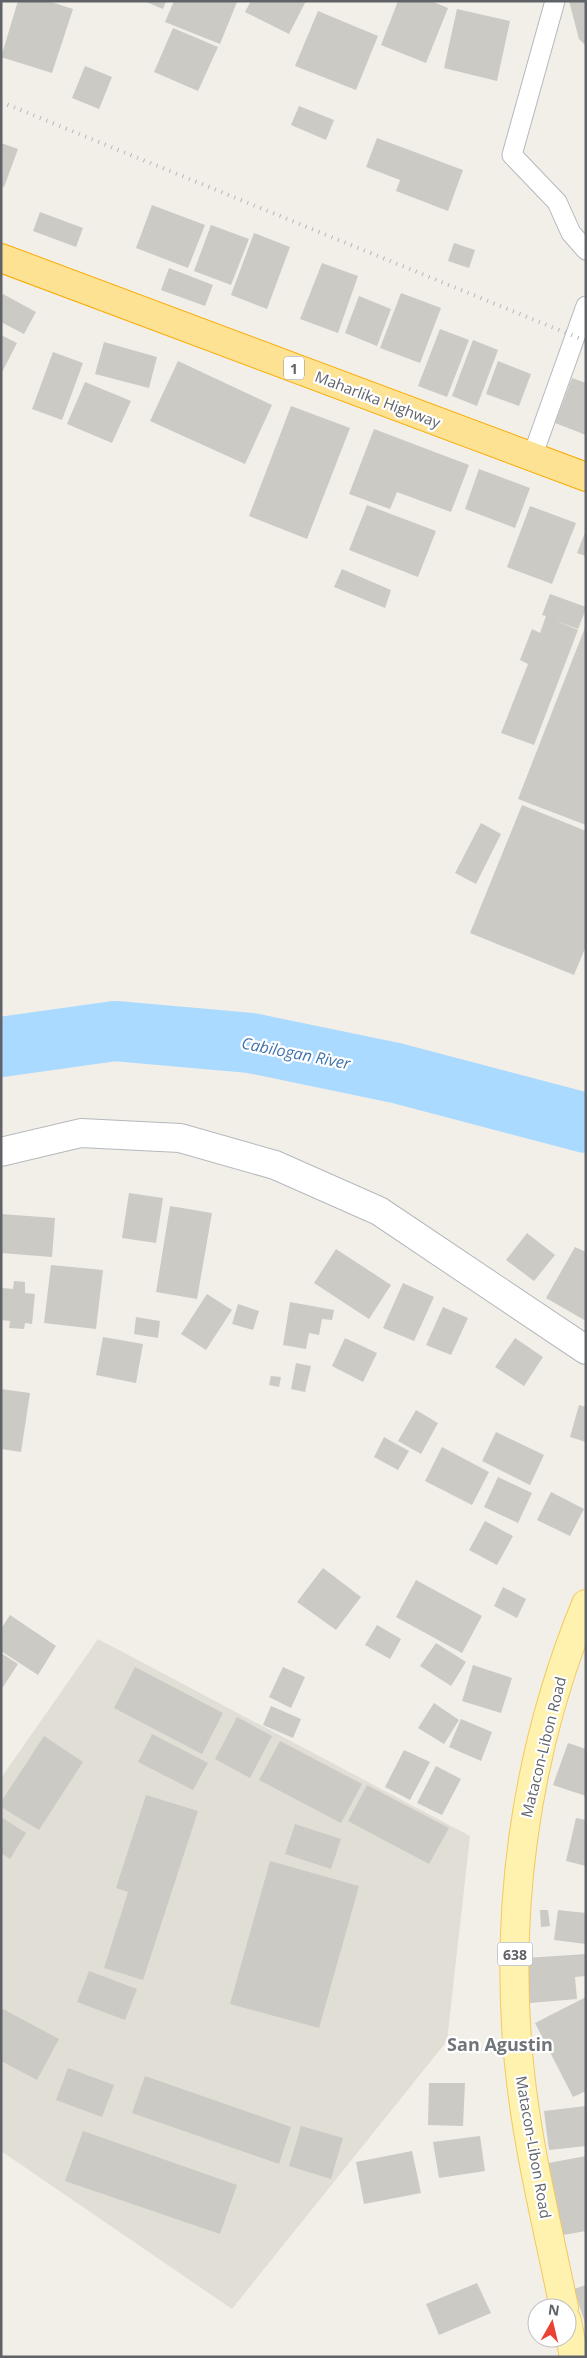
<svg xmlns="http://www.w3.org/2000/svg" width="587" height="2358" font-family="'Open Sans',sans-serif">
<rect width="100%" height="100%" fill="#f1efe8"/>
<!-- education -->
<path fill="#e1ded6" d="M98,1639L470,1836L447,2041L232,2309L1,2151V1778Z"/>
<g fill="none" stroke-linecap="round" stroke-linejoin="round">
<!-- river -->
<path stroke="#aadaff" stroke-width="60" d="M1,1047L115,1031L251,1043L396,1073L586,1123"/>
</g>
<!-- building -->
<path fill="#cccac5" d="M18,1H48L73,9L52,73L1,57Z
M144,1H166L163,9Z
M174,1H236L237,2L220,44L165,22Z
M251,1H306L289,34L245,12Z
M398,1H431L448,8L426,63L381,45Z
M569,1H586V46L579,39Z
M457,9L510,21L497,81L444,68Z
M318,11L378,36L356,90L295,66Z
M173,28L218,47L198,91L154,72Z
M85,66L112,77L99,109L72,98Z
M299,106L334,120L326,140L291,125Z
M377,138L463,170L448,211L396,191L400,180L366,167Z
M1,143L18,149L4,187L1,186Z
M152,205L205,225L188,268L136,248Z
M40,212L83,228L76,247L33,231Z
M211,225L249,239L231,285L194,271Z
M254,233L290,247L267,309L231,295Z
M454,243L475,250L469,268L448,261Z
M322,263L358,276L338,333L300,319Z
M169,268L213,285L205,306L161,290Z
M401,293L441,308L420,363L380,348Z
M3,294L36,312L24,334L1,322V298Z
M359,296L391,309L377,346L345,333Z
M440,329L469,340L447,397L418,386Z
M1,335L17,343L1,374Z
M473,340L498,350L477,406L452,396Z
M104,342L157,357L149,388L95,374Z
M53,352L83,363L62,420L32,409Z
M178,361L272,405L245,464L150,421Z
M498,361L531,374L519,406L486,394Z
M572,378L586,383V435L555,423Z
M85,382L131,401L112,443L67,424Z
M291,406L350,428L307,539L249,516Z
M374,429L469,465L451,512L397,492L390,509L349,494Z
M479,469L530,488L515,528L465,509Z
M367,505L436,531L418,577L349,550Z
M530,506L576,523L552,584L507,567Z
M586,530V556L577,553Z
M342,569L391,590L385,608L334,587Z
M550,594L586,607V609L578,629L554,620L578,630L534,745L501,733L528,664L520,660L532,629L540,633L546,616L542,615Z
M586,625V825L518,799Z
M522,805L586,831V946L574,975L470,933Z
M481,823L501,834L476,884L455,873Z
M129,1193L163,1198L156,1243L122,1238Z
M170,1206L212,1213L197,1299L156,1292Z
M1,1214L55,1218L52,1257L1,1253Z
M527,1233L555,1255L534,1281L506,1260Z
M575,1247L586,1252V1321L546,1298Z
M336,1249L391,1285L369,1319L314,1283Z
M51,1265L103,1270L96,1329L44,1323Z
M14,1281L25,1282V1293L35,1294L32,1324L25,1323L24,1329L9,1328L10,1321L1,1320L2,1288L13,1289Z
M403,1283L434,1297L414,1341L383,1328Z
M207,1294L232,1310L206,1350L181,1334Z
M290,1302L334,1310L332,1320L322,1319L319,1335L309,1333L306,1349L283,1345Z
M238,1304L259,1311L253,1330L232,1324Z
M443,1307L468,1318L451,1355L426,1345Z
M136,1317L160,1321L158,1338L134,1334Z
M103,1337L143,1344L136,1383L96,1375Z
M345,1338L377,1353L363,1382L332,1366Z
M515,1338L543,1357L524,1386L495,1367Z
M296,1363L311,1366L305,1392L291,1389Z
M271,1376L281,1377L279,1387L269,1385Z
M1,1389L30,1393L21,1452L1,1449Z
M579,1405L586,1407V1442L570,1437Z
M416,1410L438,1423L421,1454L398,1441Z
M496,1432L544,1455L530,1485L482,1461Z
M384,1437L409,1451L398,1470L374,1457Z
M442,1447L489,1472L472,1505L425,1481Z
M498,1477L532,1493L518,1523L484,1507Z
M551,1492L584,1509L570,1536L537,1520Z
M485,1521L513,1536L497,1565L469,1550Z
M323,1568L361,1597L336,1630L297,1602Z
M416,1580L482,1616L462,1653L396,1617Z
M503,1587L526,1599L517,1618L494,1606Z
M10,1615L56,1646L38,1675L1,1651V1629Z
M377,1625L401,1639L390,1659L365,1645Z
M436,1643L466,1662L451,1686L420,1666Z
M1,1653L18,1664L1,1690Z
M473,1665L512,1678L501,1713L462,1701Z
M135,1667L223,1713L202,1754L114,1708Z
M283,1667L305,1677L291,1708L269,1697Z
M434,1703L459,1720L444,1744L418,1728Z
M271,1706L301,1719L293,1738L263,1725Z
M237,1717L272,1736L250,1778L215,1759Z
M461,1719L492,1732L481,1761L449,1747Z
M152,1734L208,1763L193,1790L138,1762Z
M44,1736L83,1762L39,1830L1,1807V1802Z
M280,1741L362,1784L341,1823L259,1780Z
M568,1743L586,1749V1796L553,1785Z
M404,1750L430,1762L410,1800L385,1787Z
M436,1766L461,1779L442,1815L417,1803Z
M367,1785L449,1828L429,1864L348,1821Z
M146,1795L198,1811L143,1980L104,1968L128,1892L116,1888Z
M1,1817L26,1833L10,1859L1,1853Z
M576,1818L586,1820V1866L566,1861Z
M295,1824L341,1839L331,1869L285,1854Z
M270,1861L359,1886L319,2028L230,2004Z
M540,1910H548L550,1926L541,1927Z
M558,1910L586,1913V1944L554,1940Z
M586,1954V1976L575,1977L577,1999L530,2003L526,1958Z
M89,1971L137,1989L125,2020L77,2002Z
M586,1997V2091L573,2097L535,2023Z
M1,2008L59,2039L37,2080L1,2061Z
M68,2068L114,2085L102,2117L56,2100Z
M145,2076L291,2127L279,2164L132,2113Z
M429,2083H465L463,2126L428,2125Z
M586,2106V2146L549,2150L544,2111Z
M301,2126L343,2138L331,2179L289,2166Z
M83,2131L237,2185L220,2234L65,2181Z
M480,2136L485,2171L439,2178L433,2142Z
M412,2151L421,2193L364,2204L356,2162Z
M586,2156V2231L557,2236L543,2164Z
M477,2283L491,2313L439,2335L426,2304Z
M586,2285V2322L585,2323L574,2289Z"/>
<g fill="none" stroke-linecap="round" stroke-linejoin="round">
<!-- lane casing -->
<g stroke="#b5b8bc" stroke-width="21">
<path id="lane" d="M555,1L512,155L557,202L571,233L586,250
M532,457L586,306"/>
</g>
<!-- street casing -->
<g stroke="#b5b8bc" stroke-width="30">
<path id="street" d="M1,1152L81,1133L180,1138L275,1165L379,1211L586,1350"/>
</g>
<!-- primary casing -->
<g stroke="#f2c960" stroke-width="30">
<path id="primary" d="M564,2308C549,2233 530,2158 521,2082C502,1920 524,1755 586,1604
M567,2321L574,2357"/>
</g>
<!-- highway casing -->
<g stroke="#f9ab00" stroke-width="30">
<path id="highway" d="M1,258L586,477"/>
</g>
<!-- lane -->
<use href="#lane" stroke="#fff" stroke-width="19"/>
<!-- street -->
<use href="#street" stroke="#fff" stroke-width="28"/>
<!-- primary -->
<use href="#primary" stroke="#fff2af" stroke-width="28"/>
<!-- highway -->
<use href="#highway" stroke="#fde293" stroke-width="28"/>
<!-- rail -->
<path stroke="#b6b7b8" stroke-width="4" stroke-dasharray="1 6" stroke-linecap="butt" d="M1,102L586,341"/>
</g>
<g text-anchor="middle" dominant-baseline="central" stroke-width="4.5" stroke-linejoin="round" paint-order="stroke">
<!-- shield labels -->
<g fill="#fff" stroke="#8f9295" stroke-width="1">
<rect x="284" y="356.5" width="20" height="23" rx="4"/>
<rect x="497.5" y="1942.5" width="35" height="23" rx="4"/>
</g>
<g font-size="14" font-weight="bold" fill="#5f6368">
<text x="294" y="368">1</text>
<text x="515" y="1954">638</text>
</g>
<!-- street labels -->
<g font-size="15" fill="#5f6368" stroke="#fff">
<text transform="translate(378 399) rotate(21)">Maharlika Highway</text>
<text transform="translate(543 1747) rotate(-76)">Matacon-Libon Road</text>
<text transform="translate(534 2147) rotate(80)">Matacon-Libon Road</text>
</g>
<!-- water labels -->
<g font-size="16" font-style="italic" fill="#4174aa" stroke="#fff">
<text transform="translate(296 1053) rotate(11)">Cabilogan River</text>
</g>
<!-- quarter labels -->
<g font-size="18" font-weight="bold" fill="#70757a" stroke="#fff">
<text x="500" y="2044">San Agustin</text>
</g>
</g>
<!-- border -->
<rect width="587" height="2358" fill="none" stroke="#5f6368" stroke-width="5"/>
<!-- north arrow -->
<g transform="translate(552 2323) rotate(8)"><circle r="24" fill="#ffffff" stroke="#bfc1c3"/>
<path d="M0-4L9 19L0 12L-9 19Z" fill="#ea4335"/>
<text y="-8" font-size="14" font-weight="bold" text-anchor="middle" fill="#5f6368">N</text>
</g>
</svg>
